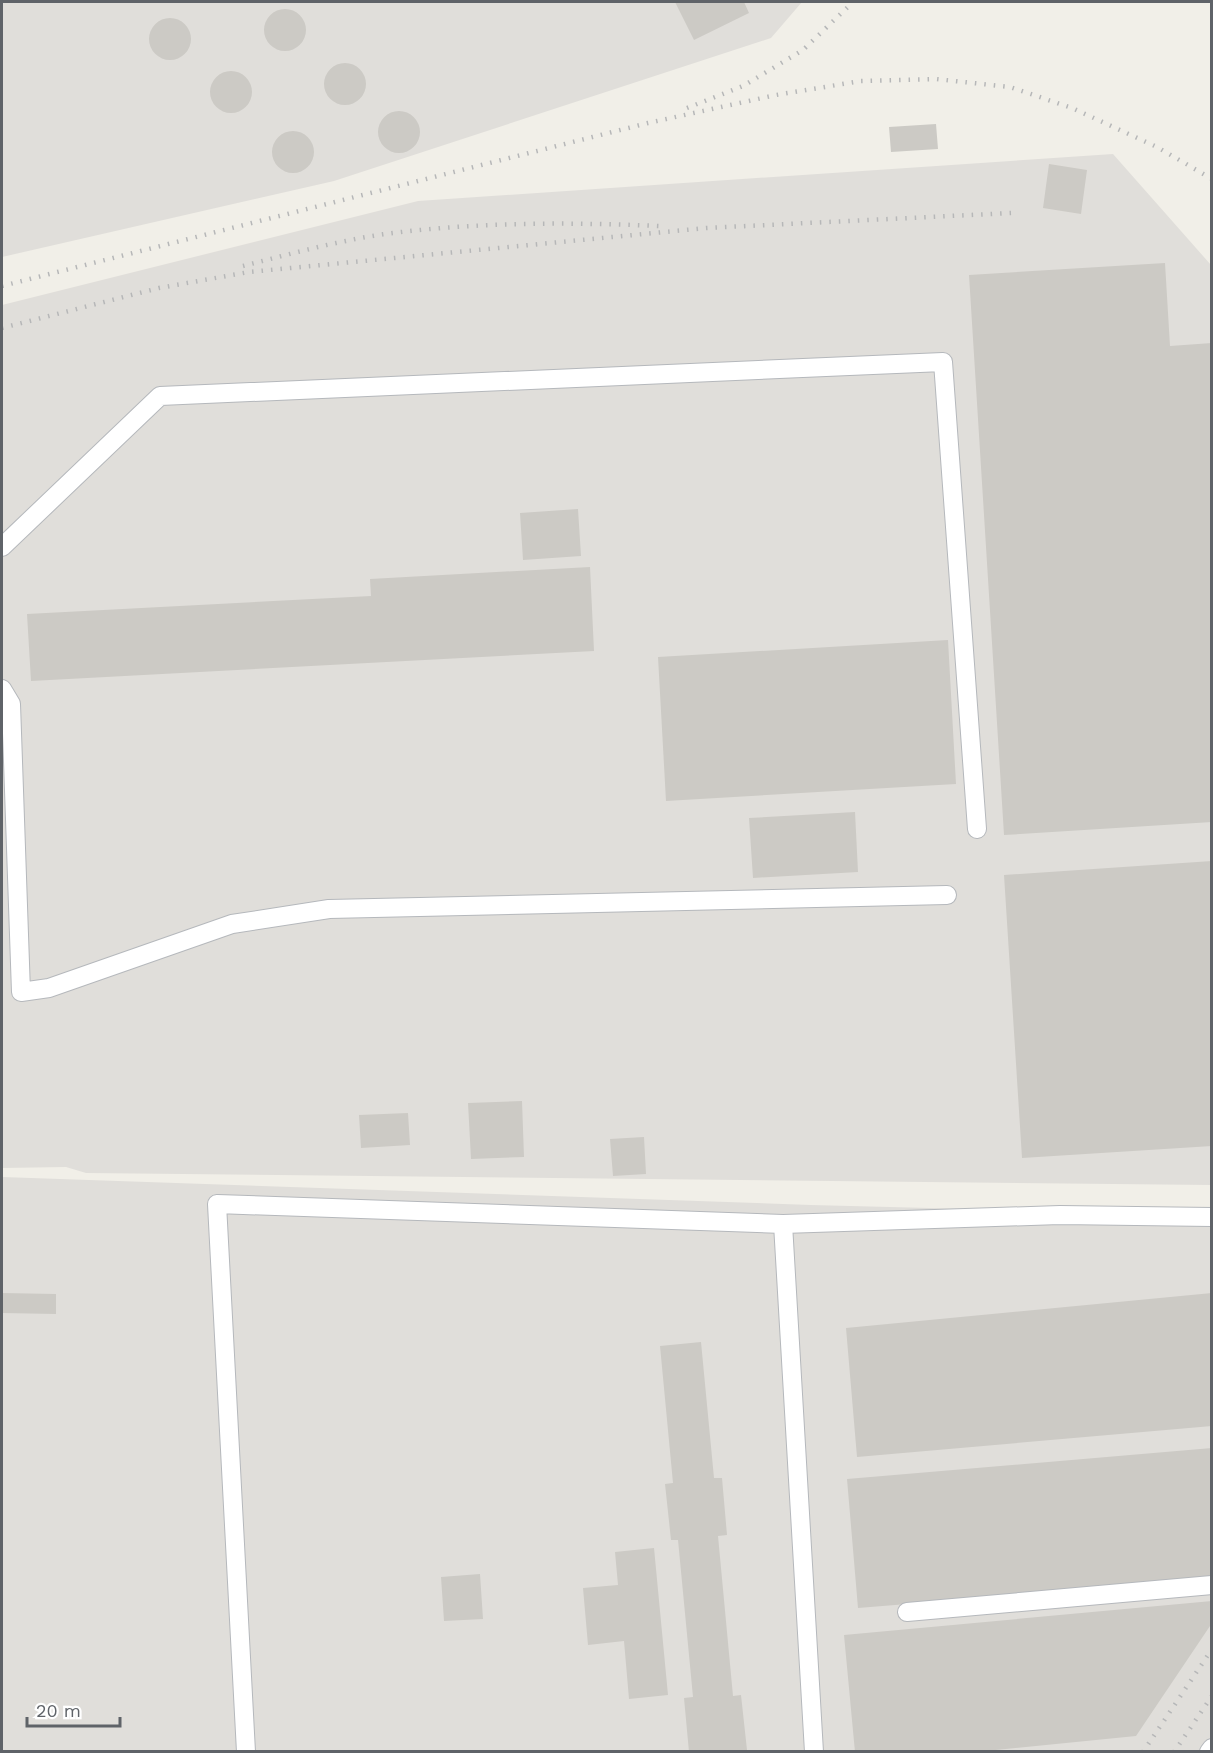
<svg xmlns="http://www.w3.org/2000/svg" width="1213" height="1753" font-family="'Work Sans',sans-serif">
<rect width="100%" height="100%" fill="#f1efe8"/>
<!-- industrial -->
<path fill="#e0deda" d="M2,2H802L771,38L334,181L2,257Z
M1113,154L1211,265V1185L86,1173L66,1167L2,1168V305L418,201Z
M2,1177L811,1205L1211,1215V1751H2Z"/>
<!-- building -->
<path fill="#cccac5" d="M675,2H744L749,13L694,40Z
M264 30a21 21 0 1 1 42 0a21 21 0 1 1-42 0Z
M149 39a21 21 0 1 1 42 0a21 21 0 1 1-42 0Z
M324 84a21 21 0 1 1 42 0a21 21 0 1 1-42 0Z
M210 92a21 21 0 1 1 42 0a21 21 0 1 1-42 0Z
M378 132a21 21 0 1 1 42 0a21 21 0 1 1-42 0Z
M936,124L938,149L891,152L889,127Z
M272 152a21 21 0 1 1 42 0a21 21 0 1 1-42 0Z
M1049,164L1087,170L1081,214L1043,208Z
M1165,263L1170,346L1212,343V822L1004,835L969,275Z
M578,509L581,556L523,560L520,513Z
M590,567L594,651L31,681L27,614L371,596L370,579Z
M948,640L956,784L666,801L658,657Z
M855,812L858,872L753,878L749,818Z
M1212,861V1146L1022,1158L1004,875Z
M522,1101L524,1157L471,1159L468,1103Z
M408,1113L410,1145L361,1148L359,1115Z
M644,1137L646,1174L613,1176L610,1139Z
M2,1293L56,1294V1314L2,1313Z
M1212,1293V1426L857,1457L846,1328Z
M701,1342L714,1478H722L727,1535L718,1536L733,1696L741,1695L747,1750L737,1752H689L684,1698L693,1697L678,1540H671L665,1484L673,1483L660,1346Z
M1212,1448V1579L858,1608L847,1479Z
M654,1548L668,1695L629,1699L624,1641L588,1645L583,1588L618,1585L615,1552Z
M480,1574L483,1619L444,1621L441,1577Z
M1212,1601V1623L1136,1736L976,1752H855L844,1635Z"/>
<g fill="none" stroke-linecap="round" stroke-linejoin="round">
<!-- service casing -->
<g stroke="#b5b8bc" stroke-width="20">
<path id="service" d="M2,547L160,396L943,362L977,829
M2,689L11,704L21,992L49,988L232,924L329,909L947,895
M907,1612L1212,1585
M246,1752L217,1204L783,1224
M814,1752L783,1224L1060,1215L1212,1217
M1209,1752L1212,1748"/>
</g>
<!-- service -->
<use href="#service" stroke="#fff" stroke-width="18"/>
<!-- rail -->
<path stroke="#b6b7b8" stroke-width="4.5" stroke-dasharray="1.5 8" stroke-linecap="butt" d="M687,108L743,86L803,50L853,2
M243,266C290,254 337,241 385,234C477,222 567,222 659,226
M2,286L648,123L776,95L861,81L936,79L1010,87L1072,108L1157,147L1212,179
M2,328L159,288L249,272L706,228L1011,213
M1143,1752L1212,1649
M1174,1752L1212,1696"/>
</g>
<!-- border -->
<rect width="1213" height="1753" fill="none" stroke="#5f6368" stroke-width="6"/>
<!-- scale -->
<path d="M27 1717v9h93v-9" fill="none" stroke="#5f6368" stroke-width="3"/>
<text x="36" y="1717" font-size="18" fill="#5f6368" stroke="#ffffff" stroke-width="4.5" paint-order="stroke">20 m</text>
</svg>
